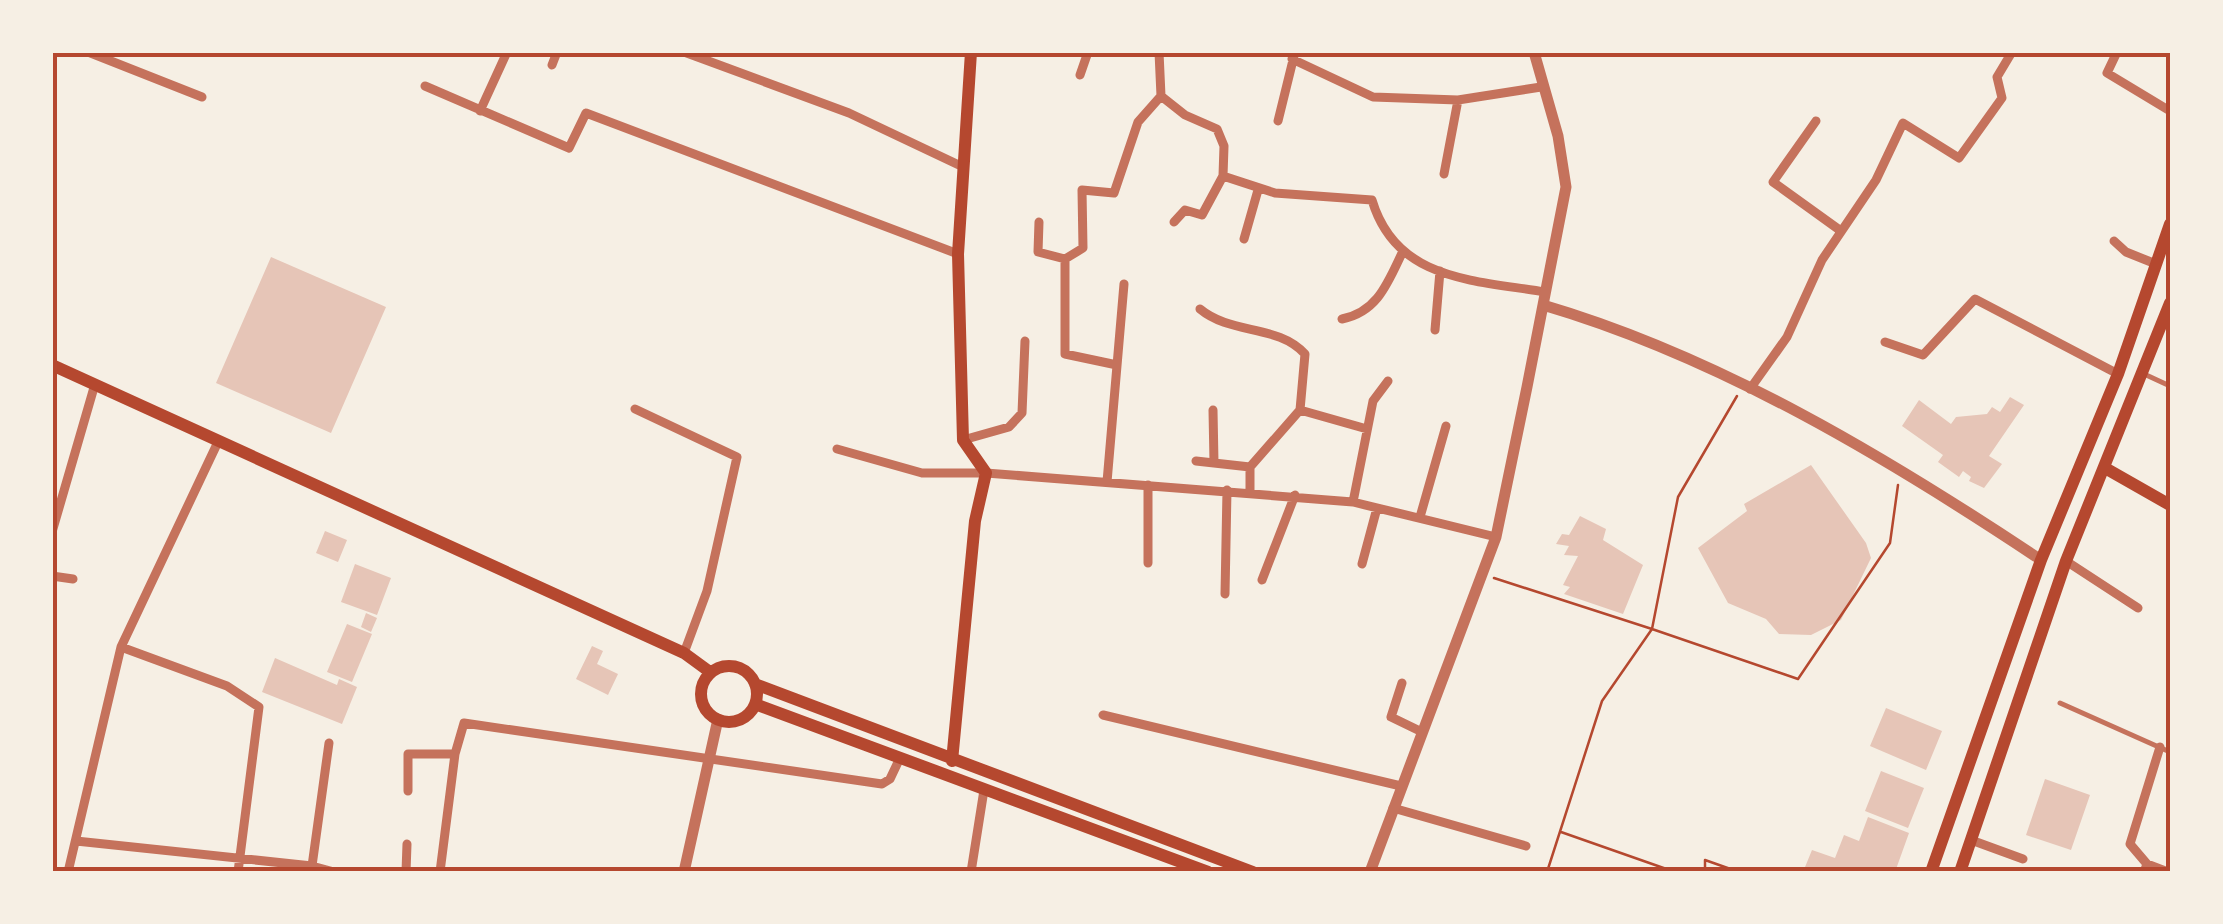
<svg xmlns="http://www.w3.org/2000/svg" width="2223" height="924" font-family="'PT Serif',serif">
<rect width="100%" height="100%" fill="#f6efe4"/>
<!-- building -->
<path fill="#e6c5b7" d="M271,257L386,307L331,433L216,383Z
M2010,397L2024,405L1989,456L2002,464L1984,488L1969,481L1971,477L1963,471L1959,477L1938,462L1943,455L1902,426L1919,400L1951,424L1956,417L1987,414L1992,407L2000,412Z
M1811,465L1866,543L1871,558L1841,620L1811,635L1779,634L1766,619L1728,603L1698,548L1747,511L1744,504Z
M1580,516L1606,529L1603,540L1643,565L1623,614L1564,594L1570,587L1563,585L1578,556L1564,555L1569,546L1556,544L1562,534L1569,535Z
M325,531L347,540L338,562L316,553Z
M355,564L391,578L377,615L341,602Z
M366,613L377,618L371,632L361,627Z
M347,624L372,634L352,682L327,672Z
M592,646L603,651L597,664L618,674L608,695L576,679Z
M275,658L337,685L339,679L357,687L342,724L262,692Z
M1886,708L1942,731L1926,770L1870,746Z
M1881,771L1924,788L1908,828L1865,811Z
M2045,779L2090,795L2071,850L2026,835Z
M1868,817L1909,833L1895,872H1803L1812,850L1835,858L1844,835L1859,841Z"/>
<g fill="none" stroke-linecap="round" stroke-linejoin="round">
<!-- path -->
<path stroke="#b5482f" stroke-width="2.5" d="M1494,578L1652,629L1678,497L1737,396
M1561,832L1675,872
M1547,872L1602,701L1652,629L1798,679L1890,543L1898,485
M1705,872V860L1739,872"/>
<!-- service -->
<path stroke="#c5725c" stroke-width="5" d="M2144,374L2170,386
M2060,703L2170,752"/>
<!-- minor -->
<path stroke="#c5725c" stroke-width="9" d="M88,52L202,97
M684,52L849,113L961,166
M1159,52L1161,96L1185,115L1217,129L1224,146L1223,176L1275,193L1372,200C1396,281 1474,280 1545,292
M2117,52L2107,73L2170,111
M1292,59L1373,97L1458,100L1541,87
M552,65L557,52
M1080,75L1088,52
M425,86L569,148L586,113L958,254
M480,111L507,52
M1278,121L1295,52
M1816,121L1773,182L1841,231
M1444,174L1458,100
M1039,222L1038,252L1065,259
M1174,222L1185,210L1202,215L1223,176
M1244,239L1258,190
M2114,241L2126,252L2156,264
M1200,309C1231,335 1278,324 1305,354L1300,410L1250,467V492
M1342,319C1378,312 1388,282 1403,251
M1435,330L1440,271
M1885,342L1923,355L1975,299L2118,374
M1117,365L1065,354V259L1083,248L1082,190L1114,193L1138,122L1161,96
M1750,389L1787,337L1822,260L1876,180L1903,123L1959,158L2002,98L1997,77L2012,52
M635,409L737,457L707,591L684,653
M1213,410L1214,463
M1300,410L1367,429
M963,440L1009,427L1022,413L1025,341
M837,449L922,473H986L1353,502L1496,537
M1196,461L1250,467
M1107,482L1124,284
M1353,502L1373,401L1388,381
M1420,517L1446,426
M52,532L95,384
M2066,561L2138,608
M1148,563V485
M1362,564L1377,508
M52,576L73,579
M1262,580L1295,495
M1225,594L1227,490
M121,647L227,686L259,707L238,872
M1402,683L1391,717L1422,732
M1103,715L1401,786
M329,743L312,866L334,872
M408,791V754H455
M1393,808L1526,846
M1971,840L2023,859
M76,841L312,866
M2147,864L2168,872
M68,872L121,647L217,444
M406,872L407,844
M440,872L455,754L464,723L882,784L890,779L899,760
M971,872L984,790
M2144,872L2147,864L2130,844L2160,747"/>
<!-- tertiary -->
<path stroke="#c5725c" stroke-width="11" d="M1543,305C1720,357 1888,458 2041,560
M684,872L718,719
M1370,872L1496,537L1527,387L1566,187L1558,136L1534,52"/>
<!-- secondary -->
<path stroke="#b5482f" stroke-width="12" d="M52,365L684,653L710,672
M2105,468L2170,505
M701 694a28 28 0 1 1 56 0a28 28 0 1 1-56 0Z
M755,684L1253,872
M755,704L1208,872
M952,761L975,521L986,473L963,440L958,254L971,52
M1931,872L2041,560L2118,374L2170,224
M1960,872L2066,561L2170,303"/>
</g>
<!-- border -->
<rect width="2223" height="924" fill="none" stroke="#f6efe4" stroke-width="110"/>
<rect x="55" y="55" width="2113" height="814" fill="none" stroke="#b5482f" stroke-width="4"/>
</svg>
